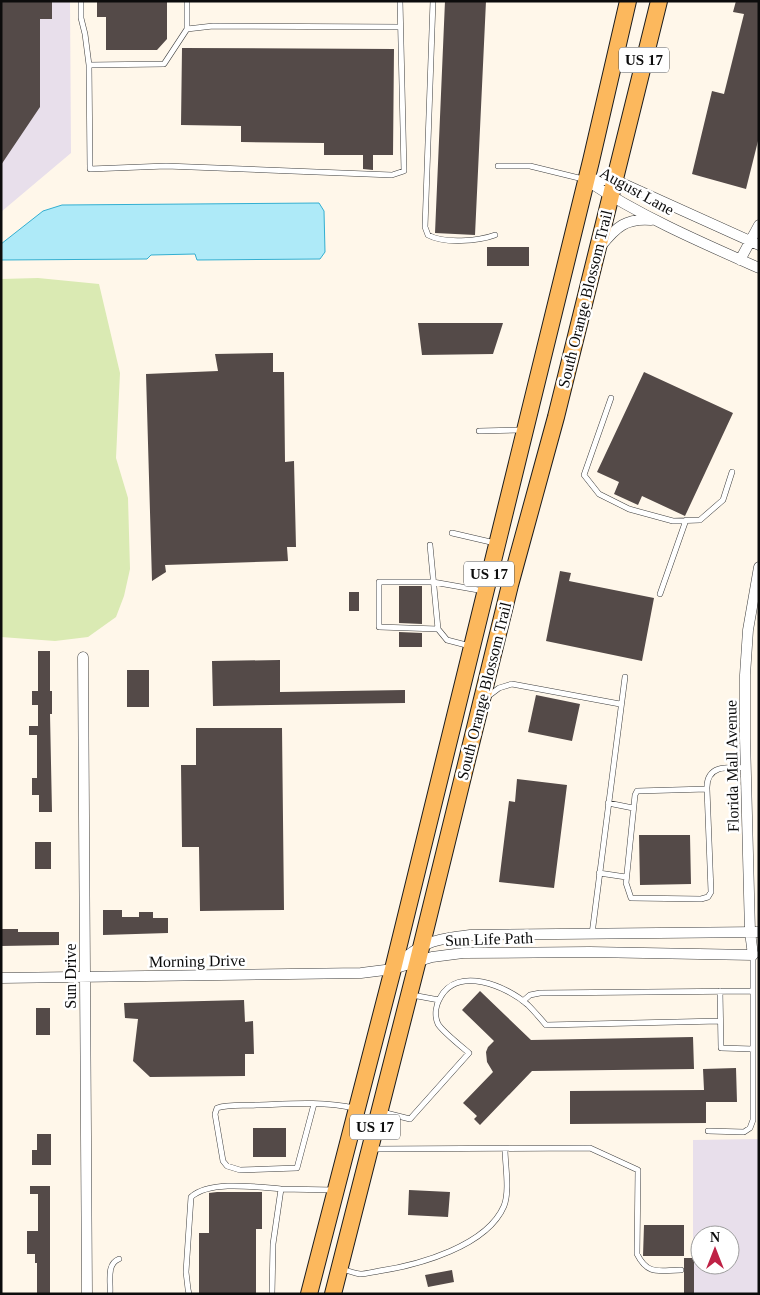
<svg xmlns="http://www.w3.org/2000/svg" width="760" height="1295" font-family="Georgia,serif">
<rect width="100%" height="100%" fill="#fff7ea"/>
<!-- industrial -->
<path fill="#e8dfeb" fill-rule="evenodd" d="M1,1H70L71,153L1,212Z
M759,1139V1294H693V1140ZM700,1235H730V1265H700Z"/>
<!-- green -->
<path fill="#daeab3" d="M38,278L99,284L120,373L116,458L128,498L130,569L124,596L116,617L88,637L55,641L1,637V279Z"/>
<!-- water -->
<path fill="#aeeaf8" stroke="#33afd1" d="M319,203L324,211L325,252L320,259L197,260L195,254L151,255L147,259L1,260V244L43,211L62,205Z"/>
<!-- building -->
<path fill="#544a48" d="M1,1H52V19H40V107L1,165Z
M97,1H167V39L157,50H106V17H97Z
M445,1H486L475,235L435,233Z
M736,1H759V137L746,189L692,174L712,91L724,94L744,14L733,12Z
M182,48L394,49L393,155H373V170L363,169V155H324V143L241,142V126L181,125Z
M487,247H529V266H487Z
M418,323H503L493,354L422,355Z
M273,353V372H284L285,462L294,461L296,547H287L288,561L165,565L166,572L152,581L146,374L218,371L215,354Z
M644,372L733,413L685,516L642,496L638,505L614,494L619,482L597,472Z
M560,571L571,573L569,581L654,598L642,661L546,641Z
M399,586H422V624L399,623Z
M349,592H359V611H349Z
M399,632L422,633V647H399Z
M38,651H50V691H52V714H50L52,812H39V795H32V778H37V735H29V726H38V705H32V691H38Z
M280,660V692L405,690V703L213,706L212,661Z
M127,670H149V707H127Z
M536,695L580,704L572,741L528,732Z
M196,728H282L284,910L200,911L199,847H182L181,765H196Z
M517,779L567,785L554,888L499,882L509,801L515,802Z
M639,835H690L691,884L640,885Z
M35,842H51V869H35Z
M103,910H122V917H139V912H153V918H168V933L103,935Z
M1,929H18V932H59V945L1,946Z
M480,991L531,1040L693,1037L694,1069L532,1071L480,1125L474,1119L477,1116L463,1103L493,1072L487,1062L486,1052L488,1047L494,1041L462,1010Z
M244,1000L245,1022L253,1021L254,1054H245V1076L150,1077L133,1061L138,1019L125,1018L124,1003Z
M36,1008H50V1035H36Z
M736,1068L737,1102H706V1123L570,1124V1091L704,1090L703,1069Z
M253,1128H286V1157H253Z
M37,1134H51V1165H32V1150H37Z
M30,1186H50V1294H37V1263H35V1254H27V1231H38V1194H30Z
M409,1190L450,1192L448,1217L408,1215Z
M217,1192H262V1229H256V1293H199V1233H209V1193Z
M644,1225H684V1256H643Z
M684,1258H694V1294H684Z
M452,1270L454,1282L428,1287L425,1275Z"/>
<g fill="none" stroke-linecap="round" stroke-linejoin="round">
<!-- service casing -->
<g stroke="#3f3f3f" stroke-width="6">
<path id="service" d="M81,1V18L85,34L89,65L90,169L166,166L392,175L404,171L400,1
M187,1V29L213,26L400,27
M433,1L425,227L428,235C444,244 479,241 495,235
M89,65L164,64L187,29
M498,166H530L583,179
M611,398L584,475L599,494L629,509L673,521L700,520L723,500L732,472
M479,431L522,430
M452,533L495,543
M430,545L438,629
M660,594L686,520
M470,646L447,640L438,629L379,627V582H433L484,591
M487,697L499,688L512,684L620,704
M707,789L637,791L635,795L626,883L631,898L701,899L708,897L711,892L707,789C706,764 729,767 746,768
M608,803L633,808
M599,873L626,877
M592,934L625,677
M720,991L721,1048L753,1049
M412,995L439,1000
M523,1001L530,995L540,993L753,991
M314,1104L297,1168L240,1170L227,1166L223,1161L215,1114L217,1108C229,1104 243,1106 256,1105C288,1104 322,1101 354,1108
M382,1112L410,1119L469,1053C462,1047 442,1031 438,1024C434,1015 436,1005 440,998C457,965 507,986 528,1005C534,1011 540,1018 546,1025L720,1021
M708,1131L744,1132L750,1128L753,1120V955L759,954
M372,1149L590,1148L638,1170L637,1254C648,1276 659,1270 681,1270
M342,1269C348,1271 354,1273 360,1274C366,1274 373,1272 379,1271C419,1265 487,1246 504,1206C510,1191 505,1164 505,1149
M110,1294C111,1282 106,1264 119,1259
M189,1294L188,1289L186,1272L191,1197C210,1180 256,1187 281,1189
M272,1294L273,1244L281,1189L334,1190"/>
</g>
<!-- minor casing -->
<g stroke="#3f3f3f" stroke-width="11">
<path id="minor" d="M586,180C640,216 700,242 759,268
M586,180H615L759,245
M601,246C616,227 626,218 651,220
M740,260L759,225
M83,657L87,1294
M753,955L750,932L745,738V675L748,630L759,567
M396,966C420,942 436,939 470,935L759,932
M1,978L361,973L393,969L432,957L463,953L590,952L753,955"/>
</g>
<!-- primary casing -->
<g stroke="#1d1d1d" stroke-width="18">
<path id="primary" d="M309,1294L393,969L591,161L628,1
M333,1294L418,960L510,585L556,417L659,1"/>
</g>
<!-- service -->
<use href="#service" stroke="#fff" stroke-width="5"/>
<!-- minor -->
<use href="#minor" stroke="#fff" stroke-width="10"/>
<!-- primary -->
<use href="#primary" stroke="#fcb85d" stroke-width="16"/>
</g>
<g text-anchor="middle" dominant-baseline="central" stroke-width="5" stroke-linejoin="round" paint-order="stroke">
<!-- shield labels -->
<g fill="#fff" stroke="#555" stroke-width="1">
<rect x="619" y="47.5" width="50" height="25" rx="4"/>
<rect x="464" y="561.5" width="50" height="25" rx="4"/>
<rect x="350" y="1114.5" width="50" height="25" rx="4"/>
</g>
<g font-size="15" font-weight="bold" fill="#0c0c0c">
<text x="644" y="60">US 17</text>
<text x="489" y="574">US 17</text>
<text x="375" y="1127">US 17</text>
</g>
<!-- street labels -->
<g font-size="16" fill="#0c0c0c" stroke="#fff">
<text transform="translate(637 191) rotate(29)">August Lane</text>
<text transform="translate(585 299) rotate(-76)">South Orange Blossom Trail</text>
<text transform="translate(484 691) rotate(-76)">South Orange Blossom Trail</text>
<text transform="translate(732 766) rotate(-91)">Florida Mall Avenue</text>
<text transform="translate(489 939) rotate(-2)">Sun Life Path</text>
<text transform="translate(197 961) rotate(-1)">Morning Drive</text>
<text transform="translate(70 976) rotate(-90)">Sun Drive</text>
</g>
</g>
<!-- border -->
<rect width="760" height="1295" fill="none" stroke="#0c0c0c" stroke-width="5"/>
<!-- north arrow -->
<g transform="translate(715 1250)"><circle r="24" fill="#ffffff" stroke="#9e9e9e"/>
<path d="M0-4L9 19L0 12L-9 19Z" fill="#bf2145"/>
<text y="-8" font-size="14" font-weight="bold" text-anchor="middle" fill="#0c0c0c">N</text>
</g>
</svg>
